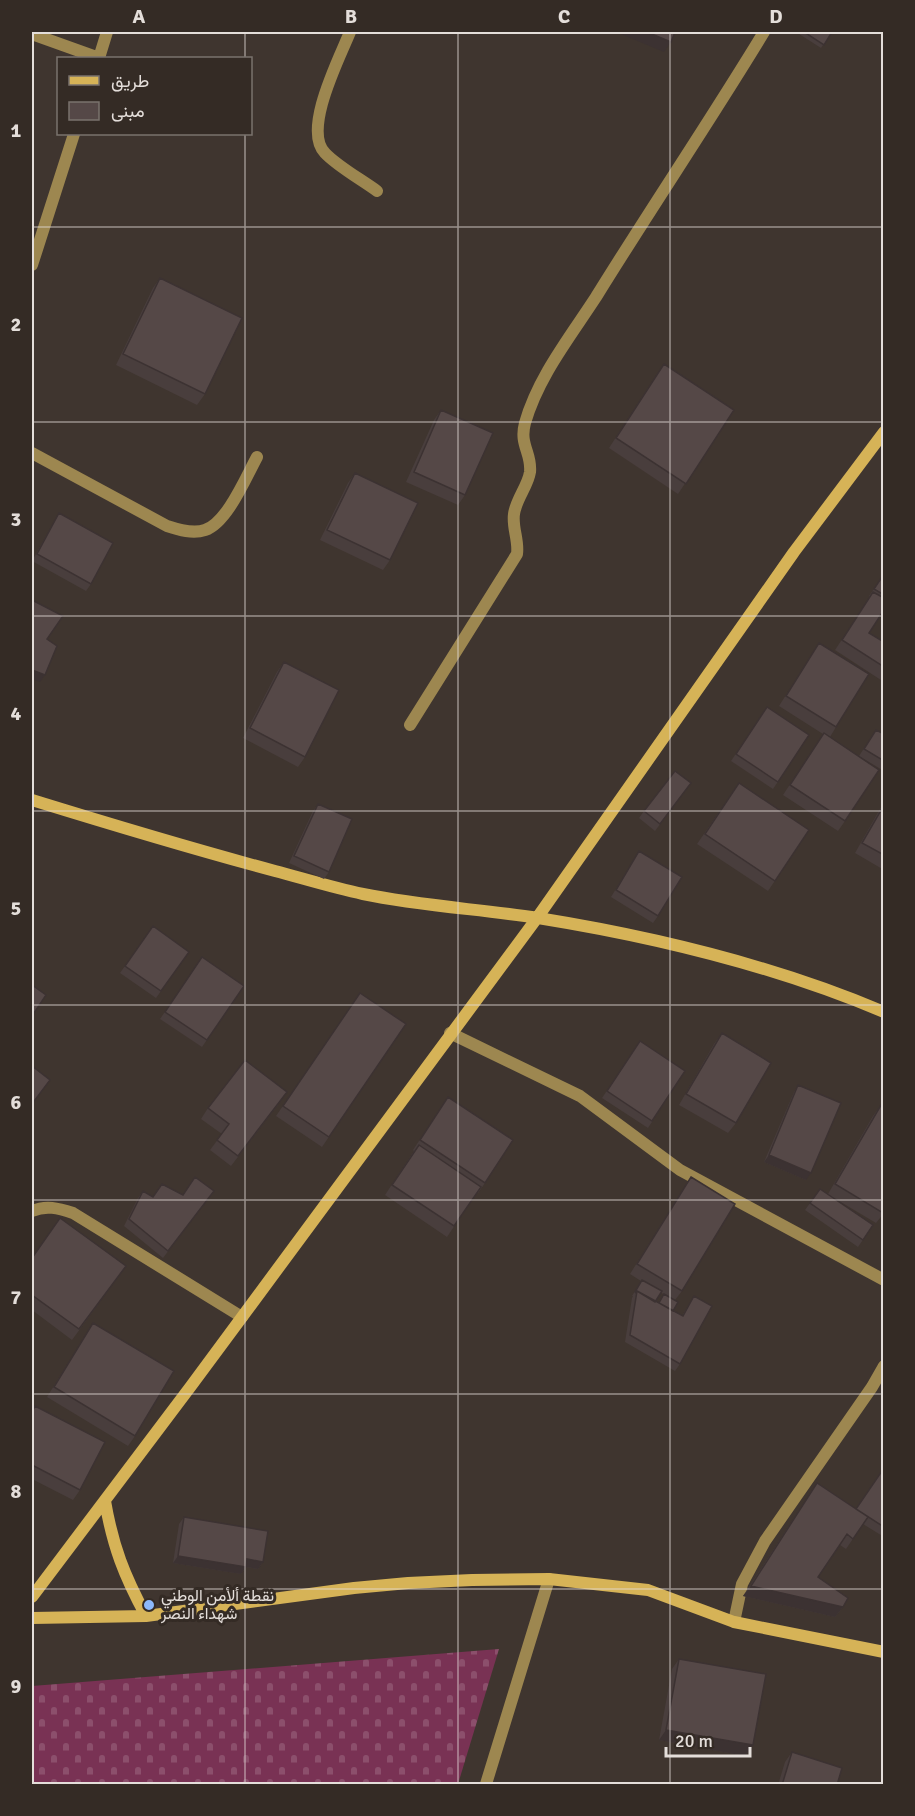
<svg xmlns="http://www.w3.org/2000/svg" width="915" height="1816" font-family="Signika,Vazirmatn,sans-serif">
<defs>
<pattern id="cemetery-stones" width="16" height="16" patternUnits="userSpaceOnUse" patternTransform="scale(1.5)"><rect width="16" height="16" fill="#793254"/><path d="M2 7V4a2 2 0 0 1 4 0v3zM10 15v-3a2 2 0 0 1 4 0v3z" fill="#8c4f6c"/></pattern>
</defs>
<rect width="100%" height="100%" fill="#3f352f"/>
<!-- cemetery -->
<path fill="url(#cemetery-stones)" d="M499,1649L458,1784H32V1686Z"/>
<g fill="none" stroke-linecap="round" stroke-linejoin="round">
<!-- street -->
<path stroke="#9d8750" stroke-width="12" d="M350,32C340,57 302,130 325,153C337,166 362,180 377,191
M32,34L99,58
M99,58L107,32
M32,265L74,134
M32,453L167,526C179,530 193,534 205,530C227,523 246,477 257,457
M410,725L517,554C519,540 512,528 514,514C516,499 528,486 530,472C532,453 519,445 525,423C538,377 570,337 596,297C651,208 710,121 764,32
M450,1033L580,1096L680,1170L884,1280
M32,1211C46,1205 58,1208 73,1213L242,1317
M734,1622L742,1584L765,1541L872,1387L884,1366
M486,1784L549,1579"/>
<!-- secondary -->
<path stroke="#d6b357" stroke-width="12" d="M32,800C113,825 193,849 275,871C305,879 334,888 363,894C421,906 480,909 538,918C656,937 773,965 884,1012
M105,1501C113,1547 124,1575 146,1616
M32,1597L191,1386L537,918L794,552L884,432
M32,1618L146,1616L354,1588L408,1583L472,1580L549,1579L648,1590L734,1622L884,1652"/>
</g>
<!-- wall -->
<path fill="#493e3d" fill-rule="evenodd" d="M796,32H832L821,48Z
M160,278L205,394L197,405L116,365L153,288Z
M657,374L734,410L678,494L609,448Z
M441,410L465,495L458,505L406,482L434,420Z
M355,473L390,560L383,570L320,540L348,483Z
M59,513L91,584L86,591L32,561Z
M884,574V610L869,633L884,642V682L835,650L870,597L869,596Z
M819,643L836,727L830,737L845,821L838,831L783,795L823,734L779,706Z
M284,662L305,757L298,767L243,738L277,672Z
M767,707L809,735L773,789L731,761Z
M876,730L884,734V771L859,756Z
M691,783L655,831L639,818L644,811Z
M739,783L809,830L768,891L697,844Z
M884,802V870L855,853Z
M318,804L329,872L324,879L289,863L313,811Z
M639,851L658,916L653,923L611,897Z
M153,926L189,952L156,998L120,973Z
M202,957L244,986L202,1047L160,1019Z
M360,993L406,1024L322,1147L276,1116Z
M722,1033L736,1123L728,1133L679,1105L714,1044Z
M640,1041L685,1071L648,1128L602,1098Z
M798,1085L806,1180L764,1162L794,1092Z
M448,1097L485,1183L478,1193L477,1192L447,1237L385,1195L414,1151L413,1150Z
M280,1102L231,1166L210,1150L222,1134L201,1119L208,1108Z
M881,1105L884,1213L876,1223L834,1198L873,1225L858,1247L805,1210L820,1189L828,1194L873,1116Z
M691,1177L682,1291L675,1300L673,1311L682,1316L694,1296L680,1364L675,1371L625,1342L632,1298L633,1296H632L641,1281L630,1274ZM661,1293L664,1294L658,1303L655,1302Z
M143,1191L153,1197L183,1195L214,1191L163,1258L124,1226L138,1198Z
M32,1258L126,1266L72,1340L32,1310Z
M93,1323L135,1436L128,1446L47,1397Z
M35,1406L80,1490L73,1500L32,1479V1411Z
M884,1467V1537L863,1524L846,1549L840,1545L818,1577L843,1607L835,1617L743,1596L817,1483L856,1509Z
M184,1517L263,1562L258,1569L246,1567L241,1574L173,1563L179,1524Z
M679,1659L753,1745L745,1756L659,1740L672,1669Z
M792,1752L837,1785H778L785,1762Z"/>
<!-- shaded-wall -->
<path fill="#3c3232" d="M616,32H647L671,42L664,52Z
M32,670L45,675L40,682L32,679Z
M769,1155L811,1173L806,1180L764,1162Z
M178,1556L246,1567L241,1574L173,1563Z
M247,1559L263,1562L258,1569L242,1566Z
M751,1586L843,1607L835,1617L743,1596Z
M666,1730L753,1745L745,1756L659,1740Z"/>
<!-- building -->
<path fill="#554847" stroke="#3c3232" stroke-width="1.5" d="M647,32H675L671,42Z
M804,32H832L824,45Z
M160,278L242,318L205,394L123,354Z
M664,364L734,410L686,484L616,438Z
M441,410L493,433L465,495L414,472Z
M355,473L418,503L390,560L327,530Z
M59,513L113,543L91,584L37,554Z
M884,574V595L874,589Z
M873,592L884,598V610L869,633L884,642V667L842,640Z
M32,600L63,616L47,639L57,646L45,675L32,670Z
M819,643L869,674L836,727L786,696Z
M284,662L339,690L305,757L250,728Z
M767,707L809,735L778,782L736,754Z
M876,730L884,734V761L864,749Z
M824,733L879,770L845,821L790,785Z
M675,771L691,783L660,824L644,811Z
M739,783L809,830L775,881L705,834Z
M318,804L352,819L329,872L294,856Z
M884,805V855L862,843Z
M639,851L682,877L658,916L616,890Z
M153,926L189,952L161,991L125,966Z
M202,957L244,986L207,1040L165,1012Z
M32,985L46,995L32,1016Z
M360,993L406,1024L329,1137L283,1106Z
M722,1033L771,1063L736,1123L686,1094Z
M640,1041L685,1071L652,1121L607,1091Z
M245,1060L287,1092L238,1156L217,1140L229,1124L208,1108Z
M32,1066L50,1080L32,1104Z
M798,1085L841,1103L811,1173L769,1155Z
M448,1097L513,1140L485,1183L420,1140Z
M881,1105L884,1107L883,1213L835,1184Z
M419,1145L481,1187L454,1226L392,1185Z
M195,1177L214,1191L168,1251L129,1219L143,1191L153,1197L162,1184L183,1195Z
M691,1177L735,1204L682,1291L637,1264Z
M820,1189L873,1225L863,1240L810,1203Z
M60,1218L126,1266L79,1329L32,1295V1258Z
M642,1280L662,1291L655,1302L637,1291L636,1293L635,1292Z
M637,1291L683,1316L694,1296L712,1306L680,1364L630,1335Z
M664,1294L678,1302L673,1311L659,1303Z
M93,1323L174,1371L135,1436L54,1387Z
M35,1406L105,1442L80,1490L32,1465V1412Z
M884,1468V1527L856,1509Z
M817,1483L868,1517L853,1539L847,1534L818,1577L848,1598L843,1607L751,1586Z
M184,1517L268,1531L263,1562L247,1559L246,1567L178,1556Z
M679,1659L766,1674L753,1745L666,1730Z
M792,1752L842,1768L837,1785H782Z"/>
<!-- grid -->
<path fill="none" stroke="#e4deda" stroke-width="1.5" stroke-opacity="0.55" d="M245,32V58M458,32V1784M670,32V1784M245,134V1784M32,227H884M32,422H884M32,616H884M32,811H884M32,1005H884M32,1200H884M32,1394H884M32,1589H884"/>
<!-- markers -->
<circle fill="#8cb9fc" stroke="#342b25" stroke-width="2" cx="149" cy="1605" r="6"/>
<g text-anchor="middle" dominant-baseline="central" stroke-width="6" stroke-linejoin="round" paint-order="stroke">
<!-- poi labels -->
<g font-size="16" fill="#e4deda" stroke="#342b25" text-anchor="start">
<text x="161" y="1596">نقطة ألأمن الوطني<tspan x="161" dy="18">شهداء النصر</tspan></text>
</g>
</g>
<!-- border -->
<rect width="915" height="1816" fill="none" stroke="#342b25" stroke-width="66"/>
<!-- legend -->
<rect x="57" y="57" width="195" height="78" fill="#342b25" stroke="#7a736d" stroke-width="1.5"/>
<rect x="69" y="76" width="30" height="9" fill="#d6b357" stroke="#7a736d" stroke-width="1.5"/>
<text x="111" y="87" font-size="18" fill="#e4deda">طريق</text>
<rect x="69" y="102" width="30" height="18" fill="#554847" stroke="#7a736d" stroke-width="1.5"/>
<text x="111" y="117" font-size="18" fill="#e4deda">مبنى</text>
<!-- scale -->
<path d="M666 1747v9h84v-9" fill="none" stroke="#e4deda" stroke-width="3"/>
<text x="675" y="1747" font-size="18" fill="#e4deda" stroke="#342b25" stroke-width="4.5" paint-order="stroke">20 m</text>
<rect x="33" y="33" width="849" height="1750" fill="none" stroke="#e4deda" stroke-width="2"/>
<g font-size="20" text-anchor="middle" font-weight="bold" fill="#e4deda">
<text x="139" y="23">A</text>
<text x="351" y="23">B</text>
<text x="564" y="23">C</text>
<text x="776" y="23">D</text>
<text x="16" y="137">1</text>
<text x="16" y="331">2</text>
<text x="16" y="526">3</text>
<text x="16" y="720">4</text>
<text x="16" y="915">5</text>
<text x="16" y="1109">6</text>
<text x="16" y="1304">7</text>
<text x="16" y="1498">8</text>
<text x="16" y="1693">9</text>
</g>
</svg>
